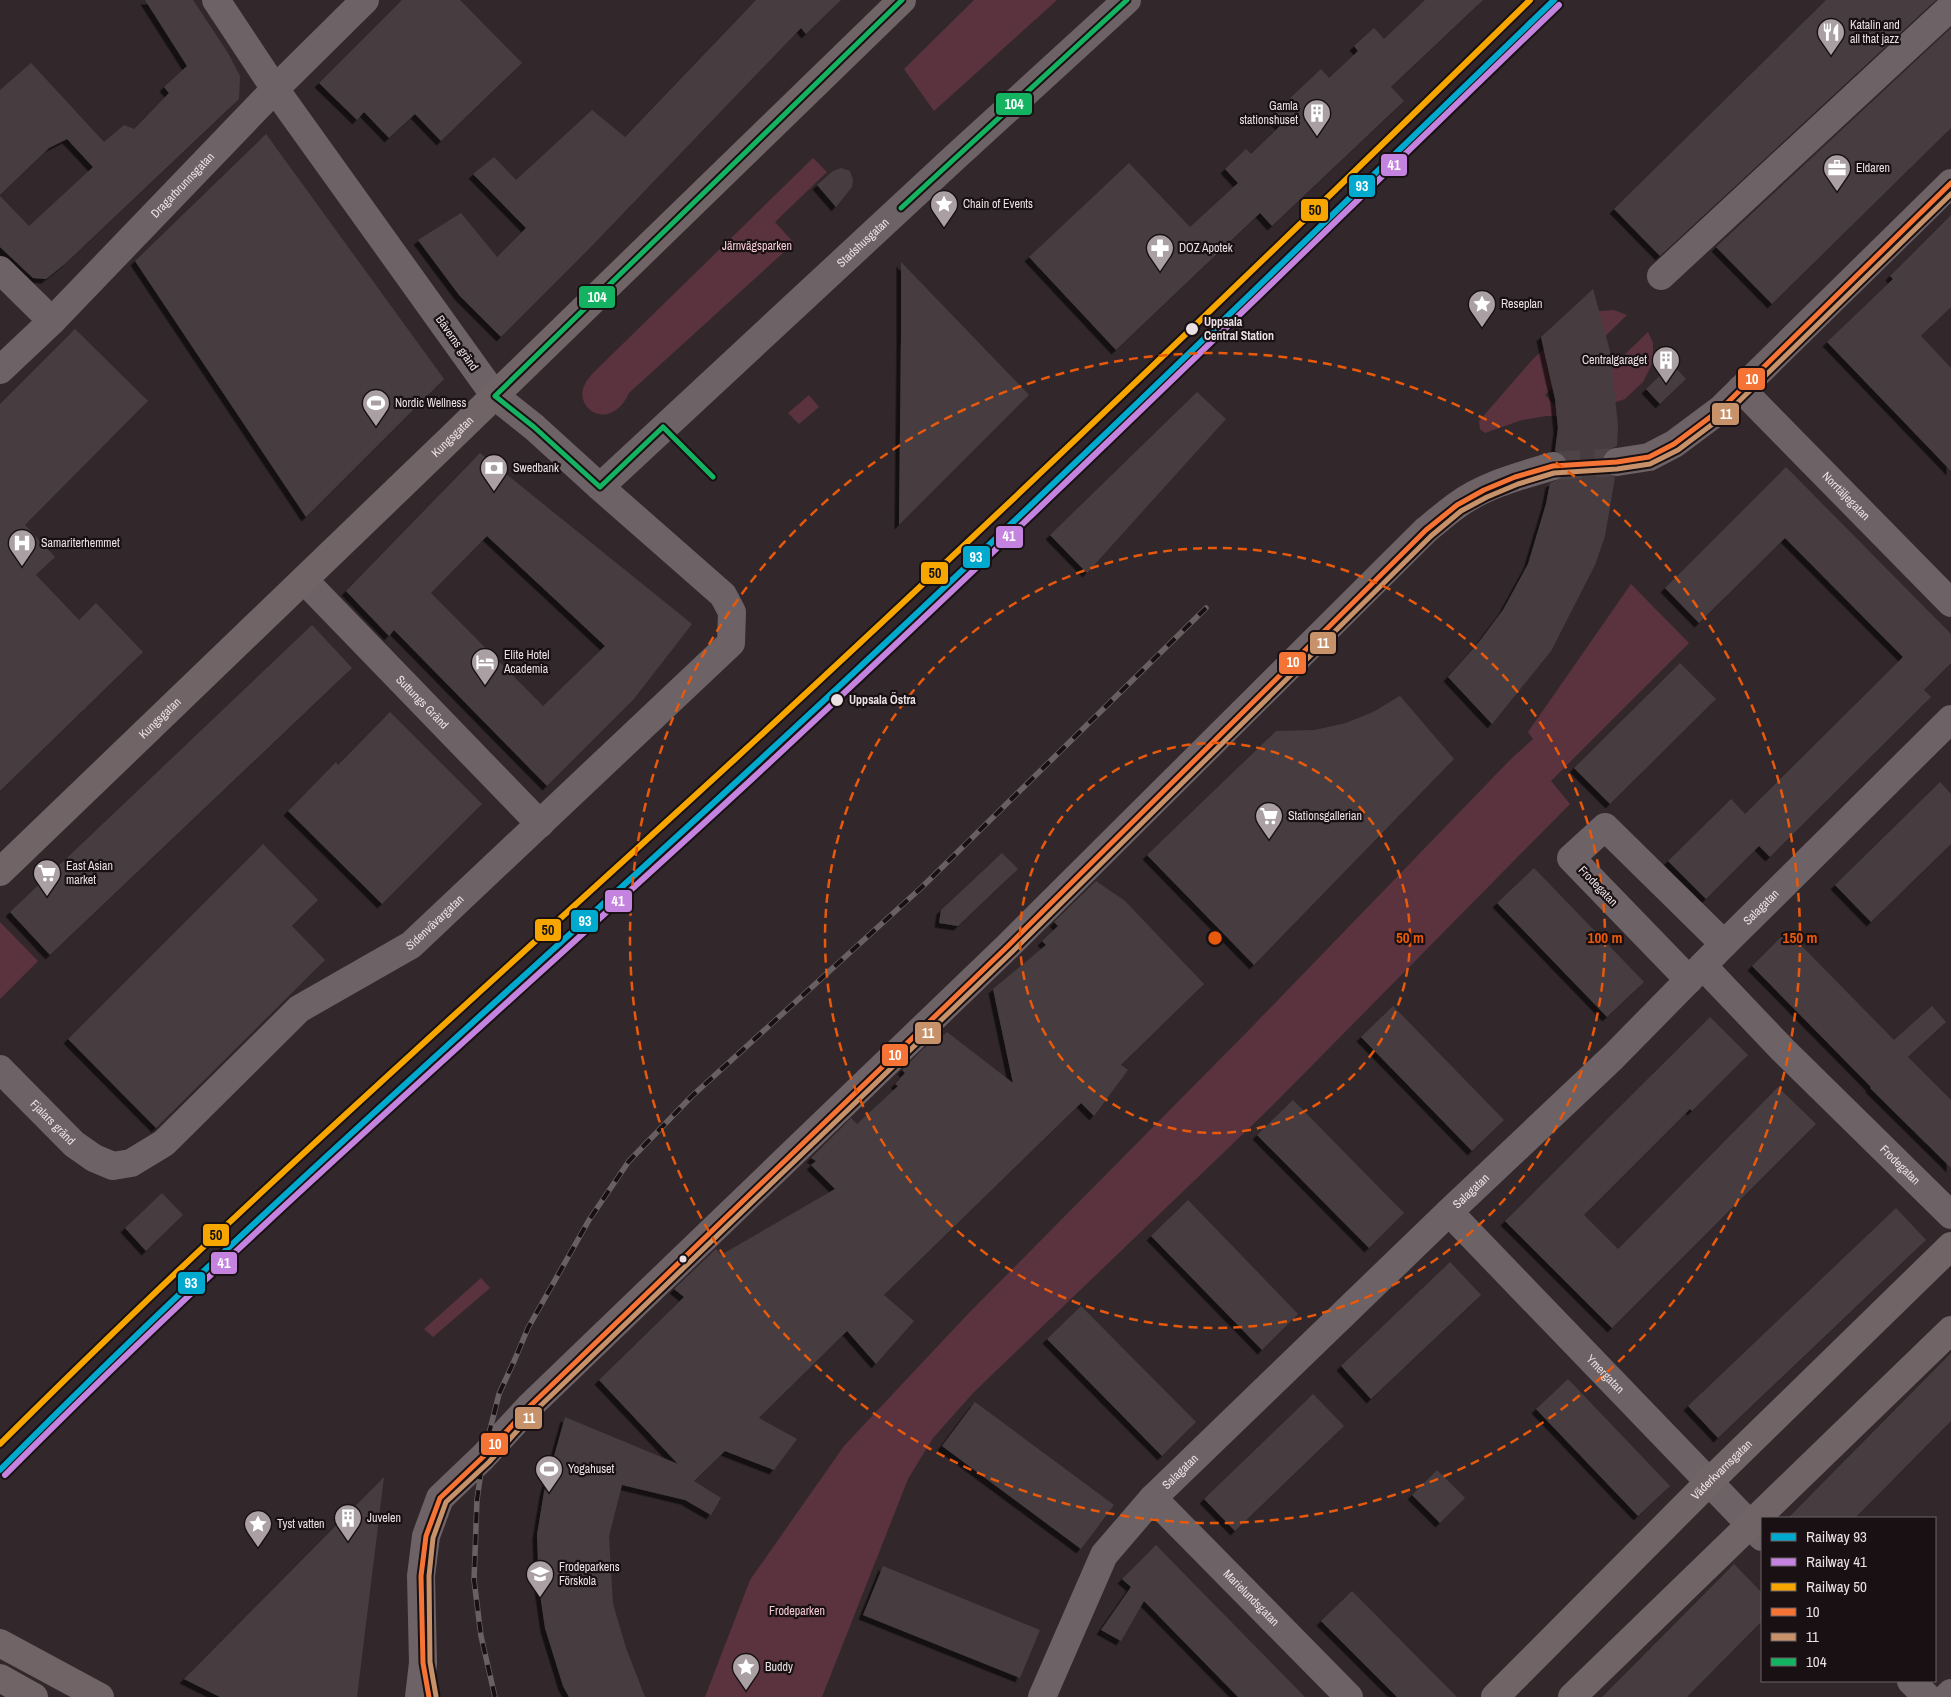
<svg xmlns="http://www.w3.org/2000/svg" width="1951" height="1697" font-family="'Archivo Narrow',sans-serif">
<defs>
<filter id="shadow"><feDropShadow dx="-4.5" dy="4.5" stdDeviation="0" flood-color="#0009"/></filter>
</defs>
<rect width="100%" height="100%" fill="#32282b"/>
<!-- green -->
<path fill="#5a333f" d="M974,0H1057L934,111L904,69Z
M813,158L827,172L775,222L794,243L629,393C610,434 572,408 585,384C586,381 590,377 592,374Z
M1614,310L1627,315L1545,395L1563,414L1648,332L1653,343V362L1643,382L1625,399L1572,416H1546L1522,420L1485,433L1480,429L1479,421L1532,360L1579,317L1589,312Z
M809,395L819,407L799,424L788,413Z
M1631,584L1689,643L1551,781L1570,804L1271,1107L974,1392L933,1438L908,1479L822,1697H705L750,1580L844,1446L966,1316L1246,1033L1509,761L1533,739L1528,732Z
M0,922L38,961L0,999Z
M481,1278L490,1288L433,1337L424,1329Z"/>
<!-- building -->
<path fill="#463e41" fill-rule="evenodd" filter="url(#shadow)" d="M145,0H193L228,53L240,76L239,99L66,263L46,279L33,278L0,247V196L29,226L93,167L67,139L49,148L0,195V90L31,63L104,142L124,125L134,129L169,93L164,87L187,66Z
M402,0H460L522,63L441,141L415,114L389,138L364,112L357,120L319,83Z
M756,0H841L806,34L801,28L588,250L501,337L459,295L418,240L461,213L497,257L526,228L473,174L494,157L516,180L592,110L625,137Z
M1425,0H1483L1391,87L1404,101L1272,226L1260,213L1116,350L1029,257L1129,163L1190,227L1238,183L1225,169L1246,149L1251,154L1280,126L1271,116L1321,69L1329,78L1358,51L1354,46L1374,28L1384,39Z
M1826,0H1936L1660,256L1614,209Z
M1951,28V128L1772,304L1716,247Z
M266,134L444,379L306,517L135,261Z
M841,168L850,171L853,180L852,187L836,207L817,185L833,171Z
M1951,215V307L1921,336L1951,368V471L1827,342L1893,279L1890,276Z
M901,262L1029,395L899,525L901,338Z
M1593,289L1610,351L1618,426L1617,446L1608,450L1602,457V465L1605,471L1611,476L1615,477L1605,536L1595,565L1551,651L1492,724L1448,677L1479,642L1503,610L1528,564L1546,504L1550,483L1564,477L1568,470V462L1564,455L1555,451L1558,428L1555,399L1541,337Z
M75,329L148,401L25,525L55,557L36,575L79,620L96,603L143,652L0,791V404Z
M1672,364L1686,379L1660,404L1646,389Z
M1197,392L1226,419L1087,573L1050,535Z
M480,453L692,624L633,700L547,786L394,630L389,636L346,591ZM487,536L605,646L543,706L431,593Z
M1786,467L1951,634V663L1924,690L1931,697L1770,857L1759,846L1706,899L1668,861L1731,799L1745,814L1903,657L1785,538L1699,623L1665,588Z
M312,625L352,668L50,955L10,912Z
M1680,663L1716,699L1610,804L1574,768Z
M1400,696L1454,759L1254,965L1147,855L1276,731L1315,730L1346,723L1373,712Z
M390,712L482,804L382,904L288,811L336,762L338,765Z
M1940,782L1951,794V844L1871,922L1835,885Z
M263,844L318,900L292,926L325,960L156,1128L68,1039Z
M1002,853L1018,869L958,926L939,923L941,910Z
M1534,868L1644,982L1607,1017L1497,903Z
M1096,881L1125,901L1204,984L1121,1065L1128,1070L1094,1116L1081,1103L884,1295L914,1321L876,1364L847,1331L759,1418L797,1439L774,1470L725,1451L694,1481L721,1498L711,1515L685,1500L622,1485L609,1536L613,1604L626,1648L645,1697H569L563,1686L545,1628L539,1587L537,1535L544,1492L565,1417L678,1464L599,1380L684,1297L674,1289L716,1249L721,1255L835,1189L811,1165L816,1161L811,1158L851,1118L857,1124L898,1086L895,1084L905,1073L902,1070L924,1048L938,1040L947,1032L1013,1083L993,989L1046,945L1042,941L1058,926L1054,922Z
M1787,931L1894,1040L1932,1006L1946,1022L1908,1057L1951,1100V1168L1870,1088L1871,1087L1752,966Z
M1393,1006L1504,1120L1472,1151L1361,1037Z
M1710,1017L1748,1055L1692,1111L1690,1109L1584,1215L1618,1249L1778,1087L1816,1124L1612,1328L1505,1221Z
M1293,1100L1404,1213L1369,1248L1257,1135Z
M162,1193L183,1215L146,1251L125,1228Z
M1188,1200L1298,1314L1262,1350L1151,1236Z
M1896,1208L1926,1240L1718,1438L1688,1406Z
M1450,1262L1481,1295L1371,1399L1341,1366Z
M1081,1306L1196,1422L1162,1456L1047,1339Z
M1951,1353V1421L1861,1512L1855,1518H1788Z
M1568,1379L1670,1486L1638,1516L1536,1409Z
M1313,1394L1344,1426L1235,1531L1204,1499Z
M975,1402L1114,1505L1081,1549L942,1446Z
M1437,1470L1465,1498L1440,1523L1412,1495Z
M384,1477L357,1697H220L184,1679Z
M1156,1545L1193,1583L1305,1697H1238L1144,1601L1121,1641L1101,1630L1131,1587L1122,1579Z
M1734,1564L1762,1593V1621L1687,1697H1602Z
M883,1566L1040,1630L1020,1678L863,1615Z
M1352,1591L1428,1668L1457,1697H1397L1321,1621Z"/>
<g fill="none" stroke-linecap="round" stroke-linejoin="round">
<!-- street-tunnel -->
<path stroke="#4e4447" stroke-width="28" stroke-dasharray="28 14" stroke-linecap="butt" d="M1553,466L1617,462"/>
<!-- street -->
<g stroke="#6d6265" stroke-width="28">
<path d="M0,270L52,321"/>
<path d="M1661,276L1951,7"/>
<path id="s1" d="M0,370L52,321L275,89L365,0"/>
<path id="s2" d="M1741,389L1951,603"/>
<path d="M1617,462L1649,457L1674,444L1721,409L1951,183"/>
<path id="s3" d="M600,487L953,159L1127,0"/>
<path id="s4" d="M304,580L540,824"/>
<path id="s5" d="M1703,966L1782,1049L1951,1215"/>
<path d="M1689,980L1571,858L1605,827L1724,944"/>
<path id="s6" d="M0,1069L74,1144L94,1158L113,1166L131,1163L164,1143L299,1009L411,945L731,643L732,612L723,595L600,487L534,427L495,396L275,89L216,0"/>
<path id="s7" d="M1449,1212L1762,1537"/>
<path id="s8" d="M1153,1498L1349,1697"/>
<path d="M1911,1681L1927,1697"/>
<path d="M419,1697L423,1663L421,1576L426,1536L440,1498L483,1457L530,1406L1008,946L1426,530C1436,522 1445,514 1456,506C1484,485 1520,476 1553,466"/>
<path id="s9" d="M1042,1697L1104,1555L1153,1498L1449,1212L1613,1057L1724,944L1951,719"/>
<path d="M1947,1697L1951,1693"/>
</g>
<!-- secondary -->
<g stroke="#716467" stroke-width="28">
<path id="s10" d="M0,872L450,439L902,0"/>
<path d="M0,1643L100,1697"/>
<path d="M0,1678L34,1697"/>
<path id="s11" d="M1495,1697L1709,1482L1951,1246"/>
<path d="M1572,1697L1951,1330"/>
</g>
<!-- rail casing -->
<g stroke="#696062" stroke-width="5.5">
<path id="rail" d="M495,1697L481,1636L474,1580L477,1500L483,1457L499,1394L515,1359L528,1328L589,1220L629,1161L692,1096L922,887L1206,608"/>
</g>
<!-- rail -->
<use href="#rail" stroke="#181012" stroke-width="4" stroke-dasharray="11" stroke-linecap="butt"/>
<!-- bus-1 casing -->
<g stroke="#181012" stroke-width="9">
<path id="bus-1" d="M429,1697L423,1663L421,1576L426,1536L440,1498L483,1457L530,1406L1008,946L1426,530L1457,505L1484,490L1515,477L1553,466L1617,462L1649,457L1674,444L1721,409L1951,183"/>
</g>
<!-- bus-2 casing -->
<g stroke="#181012" stroke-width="9">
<path id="bus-2" d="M436,1696L430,1662L429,1576L433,1538L446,1502L489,1462L535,1411L1013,951L1431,536L1461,511L1487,497L1518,484L1554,473L1617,469L1650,464L1678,450L1726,414L1951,194"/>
</g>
<!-- bus-3 casing -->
<g stroke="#181012" stroke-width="9">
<path id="bus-3" d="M901,208L1127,0
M495,396L902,0
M495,396L534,427L600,487
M663,427L713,477
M600,487L663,427"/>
</g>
<!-- bus-1 -->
<use href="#bus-1" stroke="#f57335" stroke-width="5"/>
<!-- bus-2 -->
<use href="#bus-2" stroke="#c7916a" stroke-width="5"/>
<!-- bus-3 -->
<use href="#bus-3" stroke="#13b361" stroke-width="5"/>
<!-- rail-1 casing -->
<g stroke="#181012" stroke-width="10">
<path id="rail-1" d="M0,1470C239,1228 496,1004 746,773C1020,520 1286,259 1554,0"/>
</g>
<!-- rail-2 casing -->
<g stroke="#181012" stroke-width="10">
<path id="rail-2" d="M5,1475C245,1233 502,1010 752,779C1025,526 1291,264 1559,5"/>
</g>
<!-- rail-3 casing -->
<g stroke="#181012" stroke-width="10">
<path id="rail-3" d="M0,1444C237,1207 488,986 735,759C1004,511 1268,257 1530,0"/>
</g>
<!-- rail-1 -->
<use href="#rail-1" stroke="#00a9ce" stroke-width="6"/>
<!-- rail-2 -->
<use href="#rail-2" stroke="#c483df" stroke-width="6"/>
<!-- rail-3 -->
<use href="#rail-3" stroke="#f7a600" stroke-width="6"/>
</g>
<!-- distance rings -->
<g fill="none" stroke="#e8590c" stroke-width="2.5" stroke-dasharray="9 6">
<circle cx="1215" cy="938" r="195"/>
<circle cx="1215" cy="938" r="390"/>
<circle cx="1215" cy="938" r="585"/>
</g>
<!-- icons -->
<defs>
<g id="restaurant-pin" transform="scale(1.4375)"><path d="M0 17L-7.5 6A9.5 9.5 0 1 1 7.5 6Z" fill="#aaa0a3" stroke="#181012"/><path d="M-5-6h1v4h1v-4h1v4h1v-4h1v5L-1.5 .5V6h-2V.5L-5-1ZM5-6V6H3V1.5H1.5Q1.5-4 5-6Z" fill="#fff"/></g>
<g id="building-pin" transform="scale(1.4375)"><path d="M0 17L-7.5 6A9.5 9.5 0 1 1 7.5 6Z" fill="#aaa0a3" stroke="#181012"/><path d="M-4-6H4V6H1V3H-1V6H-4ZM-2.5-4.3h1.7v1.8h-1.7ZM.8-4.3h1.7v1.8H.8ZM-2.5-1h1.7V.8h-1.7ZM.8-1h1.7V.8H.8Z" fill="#fff"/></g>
<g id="office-pin" transform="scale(1.4375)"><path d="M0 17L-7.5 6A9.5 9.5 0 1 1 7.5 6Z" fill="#aaa0a3" stroke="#181012"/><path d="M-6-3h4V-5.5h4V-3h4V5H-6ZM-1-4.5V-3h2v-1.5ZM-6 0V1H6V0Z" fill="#fff"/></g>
<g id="sight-pin" transform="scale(1.4375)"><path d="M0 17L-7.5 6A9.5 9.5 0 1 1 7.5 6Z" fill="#aaa0a3" stroke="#181012"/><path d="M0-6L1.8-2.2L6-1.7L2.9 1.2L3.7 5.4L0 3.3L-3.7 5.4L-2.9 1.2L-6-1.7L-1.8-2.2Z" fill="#fff"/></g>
<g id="pharmacy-pin" transform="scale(1.4375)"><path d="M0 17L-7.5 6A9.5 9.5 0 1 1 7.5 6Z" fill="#aaa0a3" stroke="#181012"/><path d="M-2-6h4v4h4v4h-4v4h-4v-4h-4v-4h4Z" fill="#fff"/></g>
<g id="stadium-pin" transform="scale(1.4375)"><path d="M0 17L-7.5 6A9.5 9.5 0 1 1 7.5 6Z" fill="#aaa0a3" stroke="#181012"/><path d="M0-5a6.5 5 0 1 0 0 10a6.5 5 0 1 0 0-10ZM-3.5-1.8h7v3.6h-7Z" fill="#fff"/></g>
<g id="bank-pin" transform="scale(1.4375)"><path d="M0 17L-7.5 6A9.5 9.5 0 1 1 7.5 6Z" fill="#aaa0a3" stroke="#181012"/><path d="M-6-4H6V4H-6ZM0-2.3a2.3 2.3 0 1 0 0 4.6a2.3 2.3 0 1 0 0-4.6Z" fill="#fff"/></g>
<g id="hospital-pin" transform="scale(1.4375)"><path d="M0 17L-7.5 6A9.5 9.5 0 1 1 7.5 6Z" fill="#aaa0a3" stroke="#181012"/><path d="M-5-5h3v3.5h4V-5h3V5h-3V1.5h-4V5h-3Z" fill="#fff"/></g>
<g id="hotel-pin" transform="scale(1.4375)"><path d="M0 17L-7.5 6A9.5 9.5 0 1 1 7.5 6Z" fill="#aaa0a3" stroke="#181012"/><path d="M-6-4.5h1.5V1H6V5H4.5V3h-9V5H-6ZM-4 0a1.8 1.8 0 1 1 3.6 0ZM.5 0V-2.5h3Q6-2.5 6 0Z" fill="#fff"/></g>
<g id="supermarket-pin" transform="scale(1.4375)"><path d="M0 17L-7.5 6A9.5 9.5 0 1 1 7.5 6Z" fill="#aaa0a3" stroke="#181012"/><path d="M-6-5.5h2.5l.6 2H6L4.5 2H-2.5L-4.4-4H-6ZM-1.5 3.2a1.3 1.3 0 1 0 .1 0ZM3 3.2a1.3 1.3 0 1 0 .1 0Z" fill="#fff"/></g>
<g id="school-pin" transform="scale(1.4375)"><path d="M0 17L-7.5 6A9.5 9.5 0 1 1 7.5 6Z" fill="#aaa0a3" stroke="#181012"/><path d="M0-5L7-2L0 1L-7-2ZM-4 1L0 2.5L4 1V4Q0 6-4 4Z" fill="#fff"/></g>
</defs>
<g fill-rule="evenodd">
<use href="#restaurant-pin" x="1831" y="32"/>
<use href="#building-pin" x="1317" y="113"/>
<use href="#office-pin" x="1837" y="168"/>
<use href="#sight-pin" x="944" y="204"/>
<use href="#pharmacy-pin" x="1160" y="248"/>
<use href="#sight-pin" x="1482" y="304"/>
<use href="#building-pin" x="1666" y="360"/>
<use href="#stadium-pin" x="376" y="403"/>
<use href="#bank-pin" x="494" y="468"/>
<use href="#hospital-pin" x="22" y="543"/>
<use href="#hotel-pin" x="485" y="662"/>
<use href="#supermarket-pin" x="1269" y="816"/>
<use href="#supermarket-pin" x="47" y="873"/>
<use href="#stadium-pin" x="549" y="1469"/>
<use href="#building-pin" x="348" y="1518"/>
<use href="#sight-pin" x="258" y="1524"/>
<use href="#school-pin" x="540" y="1574"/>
<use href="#sight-pin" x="746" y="1667"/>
</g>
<!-- markers -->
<g fill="#ebe0e3" stroke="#181012" stroke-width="2">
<circle cx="1192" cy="329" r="7"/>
<circle cx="837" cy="700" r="7"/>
<circle cx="683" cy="1259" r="4.5"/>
</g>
<g text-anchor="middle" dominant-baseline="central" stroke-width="4.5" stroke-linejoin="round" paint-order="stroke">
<!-- poi labels -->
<g font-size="12" fill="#ebe0e3" stroke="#181012" text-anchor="start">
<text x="1850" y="25">Katalin and<tspan x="1850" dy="14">all that jazz</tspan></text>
<text x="1298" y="106" text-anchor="end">Gamla<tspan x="1298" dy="14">stationshuset</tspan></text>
<text x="1856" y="168">Eldaren</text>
<text x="963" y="204">Chain of Events</text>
<text x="1179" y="248">DOZ Apotek</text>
<text x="1501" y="304">Reseplan</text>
<text x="1647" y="360" text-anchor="end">Centralgaraget</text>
<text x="395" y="403">Nordic Wellness</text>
<text x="513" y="468">Swedbank</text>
<text x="41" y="543">Samariterhemmet</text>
<text x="504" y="655">Elite Hotel<tspan x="504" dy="14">Academia</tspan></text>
<text x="1288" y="816">Stationsgallerian</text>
<text x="66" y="866">East Asian<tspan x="66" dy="14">market</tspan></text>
<text x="568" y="1469">Yogahuset</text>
<text x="367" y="1518">Juvelen</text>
<text x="277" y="1524">Tyst vatten</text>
<text x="559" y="1567">Frodeparkens<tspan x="559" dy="14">Förskola</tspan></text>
<text x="765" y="1667">Buddy</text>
</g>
<!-- street labels -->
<g font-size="12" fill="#ebe0e3" stroke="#181012">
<text stroke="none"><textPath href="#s1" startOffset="260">Dragarbrunnsgatan</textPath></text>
<text stroke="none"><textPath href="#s3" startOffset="359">Stadshusgatan</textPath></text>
<text transform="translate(457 343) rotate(55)">Bäverns gränd</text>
<text stroke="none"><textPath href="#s10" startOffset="628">Kungsgatan</textPath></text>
<text stroke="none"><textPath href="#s2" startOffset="150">Norrtäljegatan</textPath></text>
<text stroke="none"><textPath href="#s4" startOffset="170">Suttungs Gränd</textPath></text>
<text stroke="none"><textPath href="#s10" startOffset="222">Kungsgatan</textPath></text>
<text transform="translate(1598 886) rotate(46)">Frodegatan</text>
<text stroke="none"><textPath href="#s9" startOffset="1078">Salagatan</textPath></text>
<text stroke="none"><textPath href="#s6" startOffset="559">Sidenvävargatan</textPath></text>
<text stroke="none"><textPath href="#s6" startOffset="75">Fjalars gränd</textPath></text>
<text stroke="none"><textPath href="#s5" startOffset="280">Frodegatan</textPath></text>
<text stroke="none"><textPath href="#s9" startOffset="672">Salagatan</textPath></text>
<text stroke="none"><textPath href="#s7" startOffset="225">Ymergatan</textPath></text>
<text stroke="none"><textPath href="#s11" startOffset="321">Väderkvarnsgatan</textPath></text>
<text stroke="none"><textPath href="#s9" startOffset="268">Salagatan</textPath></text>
<text stroke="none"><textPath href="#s8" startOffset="140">Marielundsgatan</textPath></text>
</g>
<!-- park labels -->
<g font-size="12" fill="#f8cbd7" stroke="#181012">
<text x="757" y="246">Järnvägsparken</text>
<text x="797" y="1611">Frodeparken</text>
</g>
<!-- stop labels -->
<g font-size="12" font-weight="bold" fill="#ebe0e3" stroke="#181012" text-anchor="start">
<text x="1204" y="322">Uppsala<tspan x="1204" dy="14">Central Station</tspan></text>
<text x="849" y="700">Uppsala Östra</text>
</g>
</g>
<circle cx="1215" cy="938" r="8" fill="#e8590c" stroke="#181012" stroke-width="2.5"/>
<g font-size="15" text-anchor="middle" font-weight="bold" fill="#e8590c" stroke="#181012" stroke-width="4.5" stroke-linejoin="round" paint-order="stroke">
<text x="1410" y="943">50 m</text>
<text x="1605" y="943">100 m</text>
<text x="1800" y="943">150 m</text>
</g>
<g stroke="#181012" stroke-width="2">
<rect x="995" y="92" width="38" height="24" rx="5" fill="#13b361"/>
<rect x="1380" y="153" width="28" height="24" rx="5" fill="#c483df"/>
<rect x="1348" y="174" width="28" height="24" rx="5" fill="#00a9ce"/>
<rect x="1300" y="198" width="29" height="24" rx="5" fill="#f7a600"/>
<rect x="578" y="285" width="38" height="24" rx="5" fill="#13b361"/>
<rect x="1737" y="367" width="29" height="24" rx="5" fill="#f57335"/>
<rect x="1711" y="402" width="29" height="24" rx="5" fill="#c7916a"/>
<rect x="995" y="525" width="29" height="24" rx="5" fill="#c483df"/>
<rect x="962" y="545" width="29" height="24" rx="5" fill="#00a9ce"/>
<rect x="920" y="561" width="29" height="24" rx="5" fill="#f7a600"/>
<rect x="1309" y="631" width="28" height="24" rx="5" fill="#c7916a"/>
<rect x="1278" y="651" width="29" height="24" rx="5" fill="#f57335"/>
<rect x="604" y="889" width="29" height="24" rx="5" fill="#c483df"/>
<rect x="570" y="909" width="29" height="24" rx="5" fill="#00a9ce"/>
<rect x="534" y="918" width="28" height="24" rx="5" fill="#f7a600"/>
<rect x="914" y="1021" width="28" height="24" rx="5" fill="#c7916a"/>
<rect x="881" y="1043" width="28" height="24" rx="5" fill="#f57335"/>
<rect x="202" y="1223" width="28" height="24" rx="5" fill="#f7a600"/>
<rect x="210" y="1251" width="28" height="24" rx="5" fill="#c483df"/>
<rect x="177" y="1271" width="29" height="24" rx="5" fill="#00a9ce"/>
<rect x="514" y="1406" width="29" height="24" rx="5" fill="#c7916a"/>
<rect x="480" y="1432" width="29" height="24" rx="5" fill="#f57335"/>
</g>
<g font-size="14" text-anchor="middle" font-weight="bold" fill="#fff">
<text x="1014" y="109">104</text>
<text x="1394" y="170">41</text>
<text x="1362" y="191">93</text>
<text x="597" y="302">104</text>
<text x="1752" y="384">10</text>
<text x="1726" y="419">11</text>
<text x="1009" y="541">41</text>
<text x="976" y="562">93</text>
<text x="1323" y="648">11</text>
<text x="1293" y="667">10</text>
<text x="618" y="906">41</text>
<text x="585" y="926">93</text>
<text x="928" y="1038">11</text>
<text x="895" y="1060">10</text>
<text x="224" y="1268">41</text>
<text x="191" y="1288">93</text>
<text x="529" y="1423">11</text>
<text x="495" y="1449">10</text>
</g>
<g font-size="14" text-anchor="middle" font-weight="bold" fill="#111">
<text x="1315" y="215">50</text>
<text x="935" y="578">50</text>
<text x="548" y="935">50</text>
<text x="216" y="1240">50</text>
</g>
<!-- legend -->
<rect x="1761" y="1517" width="175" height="165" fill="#181012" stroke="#6c6366"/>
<rect x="1771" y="1533" width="25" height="8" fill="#00a9ce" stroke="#6c6366"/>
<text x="1806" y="1542" font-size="15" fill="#ebe0e3">Railway 93</text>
<rect x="1771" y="1558" width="25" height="8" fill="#c483df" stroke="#6c6366"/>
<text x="1806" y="1567" font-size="15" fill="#ebe0e3">Railway 41</text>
<rect x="1771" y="1583" width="25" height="8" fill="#f7a600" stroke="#6c6366"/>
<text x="1806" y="1592" font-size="15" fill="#ebe0e3">Railway 50</text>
<rect x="1771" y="1608" width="25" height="8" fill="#f57335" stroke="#6c6366"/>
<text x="1806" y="1617" font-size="15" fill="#ebe0e3">10</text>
<rect x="1771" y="1633" width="25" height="8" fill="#c7916a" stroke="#6c6366"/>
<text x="1806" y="1642" font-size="15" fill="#ebe0e3">11</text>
<rect x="1771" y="1658" width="25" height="8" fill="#13b361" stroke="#6c6366"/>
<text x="1806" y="1667" font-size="15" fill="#ebe0e3">104</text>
</svg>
